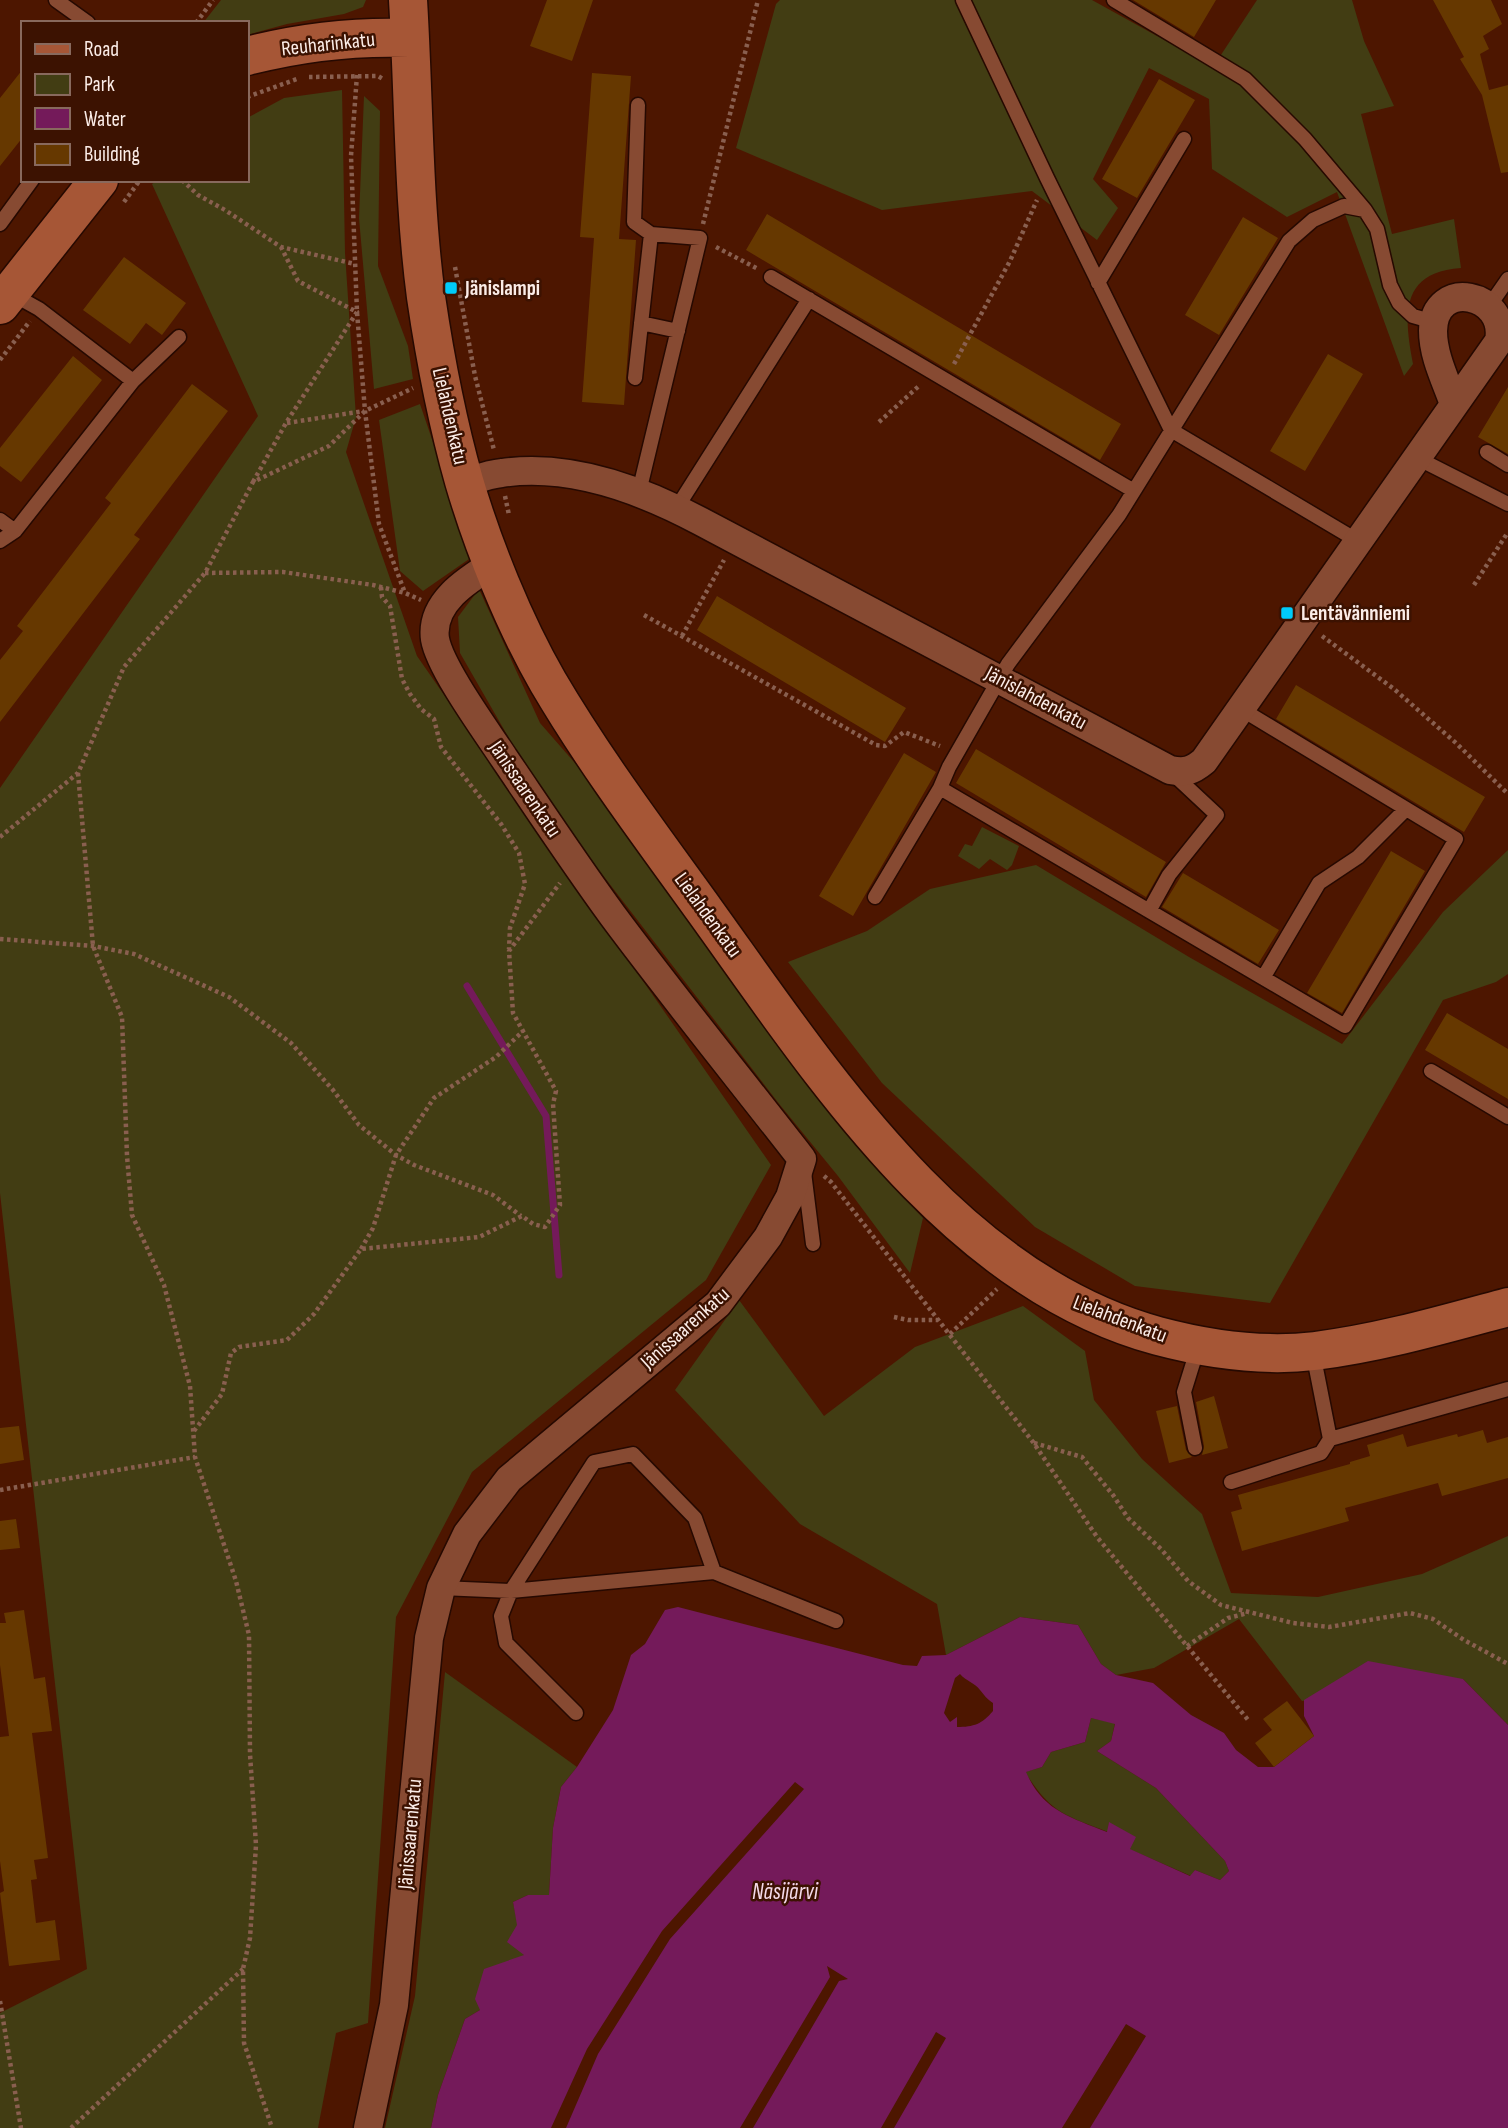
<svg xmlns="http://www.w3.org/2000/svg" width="1508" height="2128" font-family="'Sofia Sans Condensed',sans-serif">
<rect width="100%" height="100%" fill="#4d1600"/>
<!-- green -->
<path fill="#423d13" d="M221,0H366L363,7L344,14L287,24L247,35V23H203Z
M780,0H1092L1213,67L1257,0H1352L1364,41L1394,106L1361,114L1392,234L1454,219L1461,268C1399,272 1404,317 1413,364L1404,376L1337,192L1287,217L1212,169L1209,99L1149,68L1093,179L1118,208L1097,240L1032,191L882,210L736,148L776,4Z
M342,90L345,253L356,417L346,452L417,656L771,1165L706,1280L472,1472L396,1617L368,2023L336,2033L318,2128H0V2013L87,1969L0,1193V788L258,416L152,184L158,180H247V118L284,98Z
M364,96L380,111L378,266L408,346L413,379L374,389L359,218Z
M420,404L472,557L423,591L400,571L379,420Z
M479,589L540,723L595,786L859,1149L923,1218L910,1273L838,1176L780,1105L588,856L518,754L460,653L458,617Z
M982,827L1019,846L1012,865L1007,870L990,859L979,869L958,856L965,844L972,846Z
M1508,850V974L1496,982L1443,1000L1270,1303L1135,1286L1035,1227L882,1083L788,962L867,931L930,889L1036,865L1189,957L1342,1044L1443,912Z
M739,1300L824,1416L915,1347L1023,1306L1085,1351L1094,1400L1142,1459L1202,1514L1231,1593L1318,1597L1422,1574L1508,1536V1725L1463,1679L1302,1701L1239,1619L1154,1668L1116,1675L1101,1664L1078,1625L1020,1617L946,1655L937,1604L800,1524L675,1390Z
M445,1672L577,1767L561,1787L553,1828L549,1895H528L513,1902L524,1955L480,2010L465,2019L438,2095L431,2128H385L415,1996Z
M1091,1718L1115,1723L1111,1741L1097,1751L1156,1788L1225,1861L1229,1871L1220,1880L1195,1870L1191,1876L1129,1849L1135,1837L1109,1823L1108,1832C1064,1815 1051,1813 1025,1772L1042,1767L1051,1752L1085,1742Z"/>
<!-- water -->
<path fill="#741a5a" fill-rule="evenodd" d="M678,1607L903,1665L917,1666L922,1656L946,1655L1020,1617L1078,1625L1101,1664L1116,1675L1153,1683L1191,1715L1224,1733L1236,1750L1258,1767H1274L1314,1736L1304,1716V1700L1368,1661L1463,1679L1508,1725V2128H431L438,2095L465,2019L480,2010L475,1999L484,1969L524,1955L507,1942L517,1925L513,1902L528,1895H549L553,1828L561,1787L577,1767L613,1710L631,1655L645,1644L665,1610ZM960,1674C966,1681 975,1683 980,1690C984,1695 987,1699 993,1703V1711C982,1724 974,1727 957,1727V1717L950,1722L944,1713L955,1678ZM1091,1718L1115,1724L1111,1741L1097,1751L1156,1788L1225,1861L1229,1871L1220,1880L1195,1870L1190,1876L1130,1849L1136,1837L1109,1822L1107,1832C1070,1817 1043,1811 1026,1772L1042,1767L1051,1752L1085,1742Z"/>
<!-- pier -->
<path fill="#4d1600" d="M795,1782L804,1789L670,1939L598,2054L566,2128H551L587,2049L662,1931Z
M827,1966L848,1979L839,1981L753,2128H740L830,1977Z
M1126,2024L1146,2036L1090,2128H1062Z
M936,2032L946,2038L894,2128H881Z"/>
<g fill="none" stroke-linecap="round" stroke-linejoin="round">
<!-- stream -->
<path stroke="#741a5a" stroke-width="7" d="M467,986L546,1116L559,1275"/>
</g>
<!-- building -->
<path fill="#663800" d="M547,0H593L572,61L530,46Z
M1133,0H1216L1194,37Z
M1433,0H1491L1502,24L1483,36L1489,49L1480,54L1489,90L1508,85V172L1501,173L1482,95L1460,59L1464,57Z
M23,69V137L0,166V98Z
M592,73L631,76L619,239L636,240L624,405L582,402L594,238L580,237Z
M1159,79L1195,100L1137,198L1102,179Z
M767,214L1121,424L1100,460L746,250Z
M1243,217L1278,238L1219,335L1185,315Z
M124,257L186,303L162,335L146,323L130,344L83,310Z
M1328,354L1363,374L1305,471L1270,451Z
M73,356L102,380L21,482L0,466V448Z
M192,384L228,411L134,535L140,539L0,722V660L23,631L17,626L111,503L105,498Z
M1508,387V454L1478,437Z
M717,596L906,708L885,742L697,630Z
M1296,685L1485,797L1464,832L1276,719Z
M976,749L1166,862L1146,897L956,783Z
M904,753L936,772L853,916L819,896Z
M1391,851L1425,871L1342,1013L1307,993Z
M1183,873L1279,930L1258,964L1162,907Z
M1447,1013L1508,1049V1099L1425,1050Z
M1214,1396L1228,1448L1202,1455L1204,1446L1196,1402Z
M1177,1406L1186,1450L1192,1457L1169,1463L1156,1411Z
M19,1426L24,1460L0,1464V1428Z
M1483,1430L1487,1443L1508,1437V1478L1442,1496L1438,1483L1345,1508L1349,1521L1242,1551L1231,1512L1242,1509L1238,1495L1350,1464V1462L1370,1456L1367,1445L1403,1434L1407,1447L1457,1434L1458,1437Z
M16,1519L20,1548L0,1550V1521Z
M24,1610L34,1679L45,1677L52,1731L32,1733L48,1858L34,1860L37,1879L31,1880L36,1923L55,1920L60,1960L9,1966L0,1893L4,1891L0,1861V1737L9,1736L0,1665V1623H6L4,1613Z
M1287,1701L1314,1736L1274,1767L1255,1743L1272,1730L1263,1719Z"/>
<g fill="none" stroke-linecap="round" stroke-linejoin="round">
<!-- lane casing -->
<g stroke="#260901" stroke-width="17">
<path id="lane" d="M56,0L88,23
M963,0L1047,178L1171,430L1358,541
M1114,0L1245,79L1305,139L1365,210L1377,229L1390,285L1399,303L1413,316L1434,322
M638,105L634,222L651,234L700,238L639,492
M0,224L32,180
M771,277L1134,491
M1098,283L1184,139
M12,294L39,309L133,381
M1490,305L1508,279
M641,323L678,331
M635,378L651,234
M1487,452L1508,465
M1417,458L1508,504
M676,509L809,299
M0,520L15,531
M0,541L15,531L133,381L179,337
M940,788L1345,1026L1456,839L1241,709
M875,897L940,788L949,767L1008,664L1119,515L1289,241L1313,220L1344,206L1365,210
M1149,911L1169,875L1217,815L1171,772
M1263,978L1319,883L1358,857L1406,809
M1431,1071L1508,1117
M804,1172L813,1244
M1313,1353L1330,1439L1508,1389
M1195,1448L1184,1392L1198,1347
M1231,1482L1321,1453L1330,1439
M441,1588L511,1591L714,1572L836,1621
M576,1713L506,1643L501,1616L511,1591L594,1462L633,1454L695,1518L714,1572"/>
</g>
<!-- street casing -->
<g stroke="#260901" stroke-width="31">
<path id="street" d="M465,483C477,479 489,474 502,473C570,463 640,489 700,521L1170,770C1185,773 1192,771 1204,761L1499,341C1508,293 1434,277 1433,331C1433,356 1446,381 1454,404
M368,2128L394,2005L429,1638L441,1588L467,1534L509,1479L718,1304L768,1237L790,1197L802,1159C739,1078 674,998 613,916C575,864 540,811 504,758C487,732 440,668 435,639C430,603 467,580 493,564"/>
</g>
<!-- secondary casing -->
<g stroke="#260901" stroke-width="41">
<path id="secondary" d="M408,0C414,98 413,199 426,297C435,358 447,421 464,481C483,546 514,623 548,682C595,762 651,836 705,911C821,1072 954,1281 1158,1336C1207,1349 1264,1357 1315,1351C1380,1343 1445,1324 1508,1307
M247,56C301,42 354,36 410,38
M0,305L99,180"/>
</g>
<!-- path -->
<path stroke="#895f4f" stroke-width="4.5" stroke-dasharray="3.5 3.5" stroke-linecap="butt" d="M196,23L213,0
M357,75L351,156L357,312L365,411L379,524L405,593
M309,77L378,76L383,79
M247,97L297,79
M182,180L198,195L225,210L281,247L355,264
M124,202L140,180
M703,224L758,0
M716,247L758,269
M455,267L475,376L494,450
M0,360L30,321
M954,364L1010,261L1037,200
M879,422L920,385
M287,423L364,411
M253,482L286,423L357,312L298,281L281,247
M505,496L509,515
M205,573L283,572L373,585L405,593L421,600
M1474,585L1508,532
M381,587L382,597L390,606L402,679L410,694L421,709L434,719L441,747L501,824L519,853L525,884L510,928L509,949
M644,615L876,745L885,746L904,732L940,746
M682,636L724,560
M1322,636L1394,689L1456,743L1508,794
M78,773L93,946L122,1017L127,1156L132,1215L164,1285L190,1386L195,1457L236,1581L249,1635L250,1754L256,1845L250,1938L243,1969L244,2043L272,2128
M0,837L78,773L124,667L205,573L253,482L329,446L365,411L413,388
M0,939L93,946L134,954L229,997L291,1043L333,1090L359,1125L396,1155L414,1165L493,1195L521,1216
M824,1176L831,1182L1033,1442L1097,1537L1249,1721
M361,1249L373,1228L396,1155L434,1098L496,1057L523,1031
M894,1317L908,1320H938
M950,1334L997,1289
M194,1431L222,1394L231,1353L239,1347L287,1340L314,1314L361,1249L479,1237L522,1216L533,1224L545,1227L560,1205L553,1104L556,1091L513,1013L509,951L560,883
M1034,1443L1082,1457L1113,1495L1128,1518L1161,1549L1188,1581L1221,1605L1293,1623L1329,1627L1410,1613L1433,1619L1464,1640L1508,1664
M0,1490L195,1457
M1187,1646L1228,1618L1248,1613
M0,2001L21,2128
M71,2128L243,1969"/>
<!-- lane -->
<use href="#lane" stroke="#874a32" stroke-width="14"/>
<!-- street -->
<use href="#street" stroke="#874a32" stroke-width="28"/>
<!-- secondary -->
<use href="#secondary" stroke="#a65636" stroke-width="38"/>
</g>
<!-- markers -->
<g fill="#00cbf9" stroke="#3c1201" stroke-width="2.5">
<rect x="444" y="281" width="14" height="14" rx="3.5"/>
<rect x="1280" y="606" width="14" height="14" rx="3.5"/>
</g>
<g text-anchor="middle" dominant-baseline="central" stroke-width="5" stroke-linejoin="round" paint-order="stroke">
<!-- street labels -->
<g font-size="21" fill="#fbece7" stroke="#3c1201">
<text transform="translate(328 44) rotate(-6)">Reuharinkatu</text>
<text transform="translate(450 416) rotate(77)">Lielahdenkatu</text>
<text transform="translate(1036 698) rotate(28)">Jänislahdenkatu</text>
<text transform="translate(525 789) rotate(56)">Jänissaarenkatu</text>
<text transform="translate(708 915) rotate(54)">Lielahdenkatu</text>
<text transform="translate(1120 1319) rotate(21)">Lielahdenkatu</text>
<text transform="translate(685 1328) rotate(-42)">Jänissaarenkatu</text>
<text transform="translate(410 1834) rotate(-85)">Jänissaarenkatu</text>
</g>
<!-- poi labels -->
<g font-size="21" font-weight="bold" fill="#fbece7" stroke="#3c1201" text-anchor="start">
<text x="465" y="288">Jänislampi</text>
<text x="1301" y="613">Lentävänniemi</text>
</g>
<!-- water labels -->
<g font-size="23" font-style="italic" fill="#f4dae9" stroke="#3c1201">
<text x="785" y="1892">Näsijärvi</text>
</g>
</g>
<!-- legend -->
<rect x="21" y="21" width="228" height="161" fill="#3c1201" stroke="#88695d" stroke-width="2"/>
<rect x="35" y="44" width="35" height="10" fill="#a65636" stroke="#88695d" stroke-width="2"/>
<text x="84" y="56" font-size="21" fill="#fbece7">Road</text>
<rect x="35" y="74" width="35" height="21" fill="#423d13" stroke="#88695d" stroke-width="2"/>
<text x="84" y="91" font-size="21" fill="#fbece7">Park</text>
<rect x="35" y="108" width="35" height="21" fill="#741a5a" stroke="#88695d" stroke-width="2"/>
<text x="84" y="126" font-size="21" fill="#fbece7">Water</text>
<rect x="35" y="144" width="35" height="21" fill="#663800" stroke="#88695d" stroke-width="2"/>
<text x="84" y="161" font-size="21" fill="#fbece7">Building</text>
</svg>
